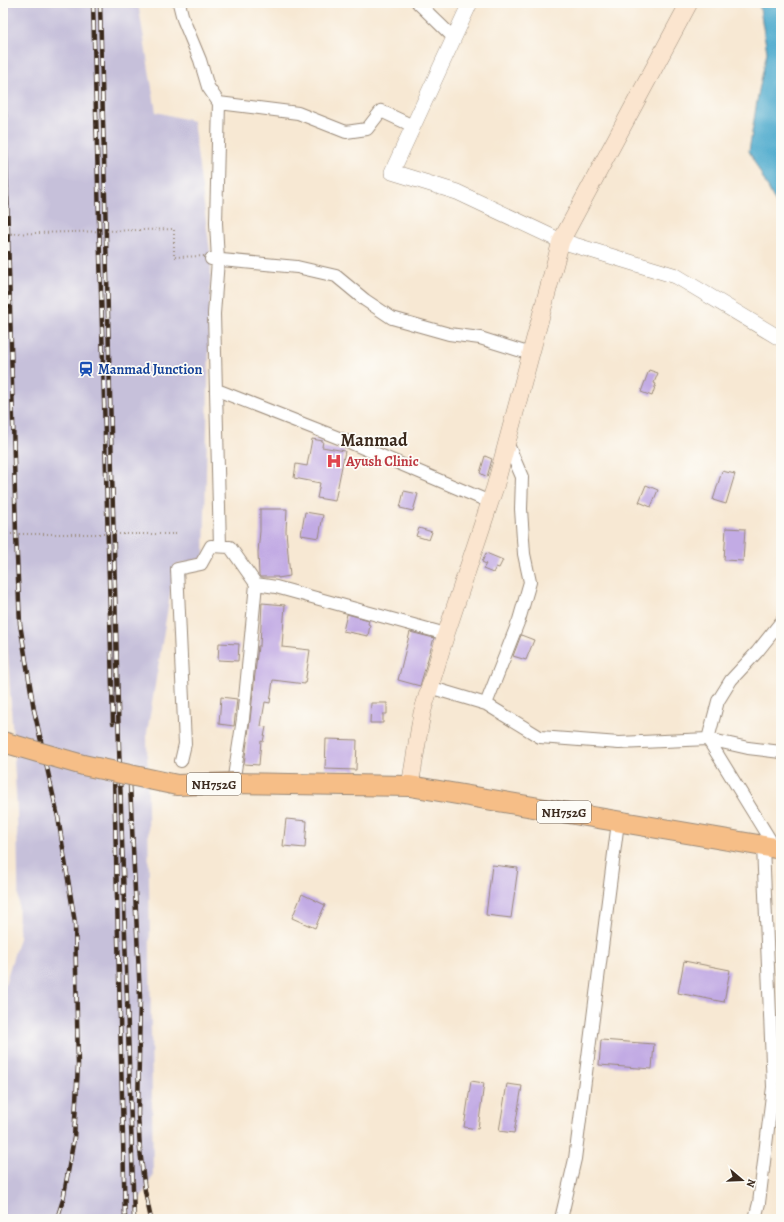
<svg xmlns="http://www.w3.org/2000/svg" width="784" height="1222" font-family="Alegreya,serif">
<rect width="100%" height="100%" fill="#fdfcf7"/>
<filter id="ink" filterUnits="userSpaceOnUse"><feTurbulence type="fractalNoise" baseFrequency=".025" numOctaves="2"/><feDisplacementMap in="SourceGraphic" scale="8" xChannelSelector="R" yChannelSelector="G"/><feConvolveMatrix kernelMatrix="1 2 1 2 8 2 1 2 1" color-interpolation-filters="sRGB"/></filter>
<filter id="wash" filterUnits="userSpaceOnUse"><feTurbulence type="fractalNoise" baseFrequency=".012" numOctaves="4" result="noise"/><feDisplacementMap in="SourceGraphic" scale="16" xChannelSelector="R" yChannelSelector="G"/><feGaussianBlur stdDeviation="0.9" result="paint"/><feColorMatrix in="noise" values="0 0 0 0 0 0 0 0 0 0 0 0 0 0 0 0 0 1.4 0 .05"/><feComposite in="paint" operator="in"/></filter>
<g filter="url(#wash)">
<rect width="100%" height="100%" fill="#f7e8d3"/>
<!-- industrial -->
<path fill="#c6c0da" d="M3,3H138L156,112L193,121L211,259L204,558L175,565L147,733L153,1176L137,1204V1219H3V991L19,938L17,811L3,568Z"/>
<!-- water -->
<path fill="#4fabcd" stroke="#456a76" d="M759,3H781V213L749,151L758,95L767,52Z"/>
<g id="blocks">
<!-- building -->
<path fill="#c2abe4" d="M649,370L658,373L654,383L656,384L652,396L641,392Z
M312,439L323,441L322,447L345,451L335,501L317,498L320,483L294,478L296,464L307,466Z
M485,456L492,459L487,477L480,473Z
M722,471L735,474L726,504L713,500Z
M646,485L658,490L651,507L639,502Z
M404,491L418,494L413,511L400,508Z
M260,509H287L286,531L290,576L278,578V577H260L259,575L258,552L260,531Z
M305,512L323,515L319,538L301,535Z
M419,528L432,532L429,540L416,536Z
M726,528L745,529L743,561L724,560Z
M486,553L503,560L499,568L496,567L493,573L483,569L486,564L482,562Z
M262,603L285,605L282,647L310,650L305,684L273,680L270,703L265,702L261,726L266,727L263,742L261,741L259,765L244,764L250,720L258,646H260Z
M347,614L369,620L368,624L370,625L368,636L343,631Z
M410,632L434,638L420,686L398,680Z
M521,635L534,640L526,660L513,656Z
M219,643L239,644L238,661L218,660Z
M221,697L237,699L234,726L219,724Z
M371,703H387V714H383V723H370Z
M326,739L357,740L356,770L325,769Z
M286,819L307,821L305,848L283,846Z
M492,865L518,868L511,918L486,915Z
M302,894L325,905L315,928L292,918Z
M684,961L730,970L724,1002L678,993Z
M601,1040L654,1044L652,1069L599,1065Z
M471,1081L484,1083L478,1129L464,1127Z
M507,1084L522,1086L514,1133L499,1131Z"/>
</g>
</g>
<g filter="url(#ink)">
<use href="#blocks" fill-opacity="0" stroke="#998978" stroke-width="1"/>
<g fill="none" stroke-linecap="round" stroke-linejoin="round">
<!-- minor casing -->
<g stroke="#998978" stroke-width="14">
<path id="minor" d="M179,3L183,19L200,60L208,87L219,103L298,113L346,132L367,129L381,111L413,126
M418,3L454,38
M219,103L216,223L218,260L214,314L220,546
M211,259L297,267L336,276L365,300L392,318L449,334L480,338L531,354
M217,390L349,442L490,502
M781,622L757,652L731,680L718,701L708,739L748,748L781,752
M429,687L486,704L519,620L530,582L524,554L521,509L522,477L507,442
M486,704L540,737L619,743L708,739L775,848
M181,761L185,744L177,569L201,564L211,546L230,547L256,584
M233,783L243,719L256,584L276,587L446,634
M561,1219L575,1159L618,822
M755,1219L759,1203L773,1087L763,846"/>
</g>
<!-- tertiary casing -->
<g stroke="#998978" stroke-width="16">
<path id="tertiary" d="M470,3L392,172L457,192L561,241L676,276L781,339"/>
</g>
<!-- secondary casing -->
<g stroke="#998978" stroke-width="18">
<path id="secondary" d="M410,786L422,713L446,634L495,487L561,241L689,3"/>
</g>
<!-- trunk casing -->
<g stroke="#998978" stroke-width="22">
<path id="trunk" d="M346,785L410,786L781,849"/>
</g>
<!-- minor -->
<use href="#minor" stroke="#fff" stroke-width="12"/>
<!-- tertiary -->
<use href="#tertiary" stroke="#fff" stroke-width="15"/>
<!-- secondary -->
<use href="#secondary" stroke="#fbe5cf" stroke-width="17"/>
<!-- trunk -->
<use href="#trunk" stroke="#f6be87" stroke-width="20"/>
<!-- rail casing -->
<g stroke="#3b2a1e" stroke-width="4.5">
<path id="rail" d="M93,3L113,723
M100,3L119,746L134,1219
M3,44L16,534L20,624L34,710L58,817L75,923L78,1065L74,1138L63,1200L57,1219
M114,775L125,1219
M130,784L140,997L138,1114L140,1150L145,1191L151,1219"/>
</g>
<!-- rail -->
<use href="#rail" stroke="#fdfcf7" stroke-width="3" stroke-dasharray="9" stroke-linecap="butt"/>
<!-- trunk-bridge casing -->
<g stroke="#998978" stroke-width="22" stroke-linecap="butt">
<path id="trunk-bridge" d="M3,742L83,765L177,785L233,783L346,785"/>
</g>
<!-- path-bridge -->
<path stroke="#998978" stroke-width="2" stroke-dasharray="1 3" stroke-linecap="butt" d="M3,234L174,229V257L204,256
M3,534H179"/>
<!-- trunk-bridge -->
<use href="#trunk-bridge" stroke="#f6be87" stroke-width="20"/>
</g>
</g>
<!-- icons -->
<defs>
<g id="station-bare" transform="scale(1.2)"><path d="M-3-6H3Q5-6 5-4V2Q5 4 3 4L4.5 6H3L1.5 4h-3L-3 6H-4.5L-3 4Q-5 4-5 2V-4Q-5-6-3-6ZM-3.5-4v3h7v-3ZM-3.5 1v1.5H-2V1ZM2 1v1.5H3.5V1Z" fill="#1a4fb4" stroke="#fdfcf7" stroke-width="2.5" paint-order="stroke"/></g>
<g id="hospital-bare" transform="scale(1.2)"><path d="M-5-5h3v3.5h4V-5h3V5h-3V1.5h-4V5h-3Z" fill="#e0444e" stroke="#fdfcf7" stroke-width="2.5" paint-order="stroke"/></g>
</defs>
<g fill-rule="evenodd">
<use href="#station-bare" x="86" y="369"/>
<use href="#hospital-bare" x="334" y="461"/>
</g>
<g text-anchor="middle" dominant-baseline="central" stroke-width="3.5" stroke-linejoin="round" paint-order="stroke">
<!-- shield labels -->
<g fill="#fdfcf7" stroke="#75695f" stroke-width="1">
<rect x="187" y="773" width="54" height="22" rx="3"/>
<rect x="537" y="801" width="54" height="22" rx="3"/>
</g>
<g font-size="13" font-weight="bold" fill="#3b2a1e">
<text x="214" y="784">NH752G</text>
<text x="564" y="812">NH752G</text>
</g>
<!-- transit labels -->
<g font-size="14" font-weight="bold" fill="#164399" stroke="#fdfcf7" text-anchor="start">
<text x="98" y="369">Manmad Junction</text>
</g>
<!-- health labels -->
<g font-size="14" font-weight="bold" fill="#be3a42" stroke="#fdfcf7" text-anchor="start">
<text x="346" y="461">Ayush Clinic</text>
</g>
<!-- district labels -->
<g font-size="18" font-weight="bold" fill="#3b2a1e" stroke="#fdfcf7">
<text x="374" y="440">Manmad</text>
</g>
</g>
<!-- margin -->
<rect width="784" height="1222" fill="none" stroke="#fdfcf7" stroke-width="16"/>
<!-- north arrow -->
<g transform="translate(742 1180) rotate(109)" stroke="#fdfcf7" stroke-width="3" paint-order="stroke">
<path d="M0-3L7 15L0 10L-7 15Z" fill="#3b2a1e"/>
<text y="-6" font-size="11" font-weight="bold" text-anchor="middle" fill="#3b2a1e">N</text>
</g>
</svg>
